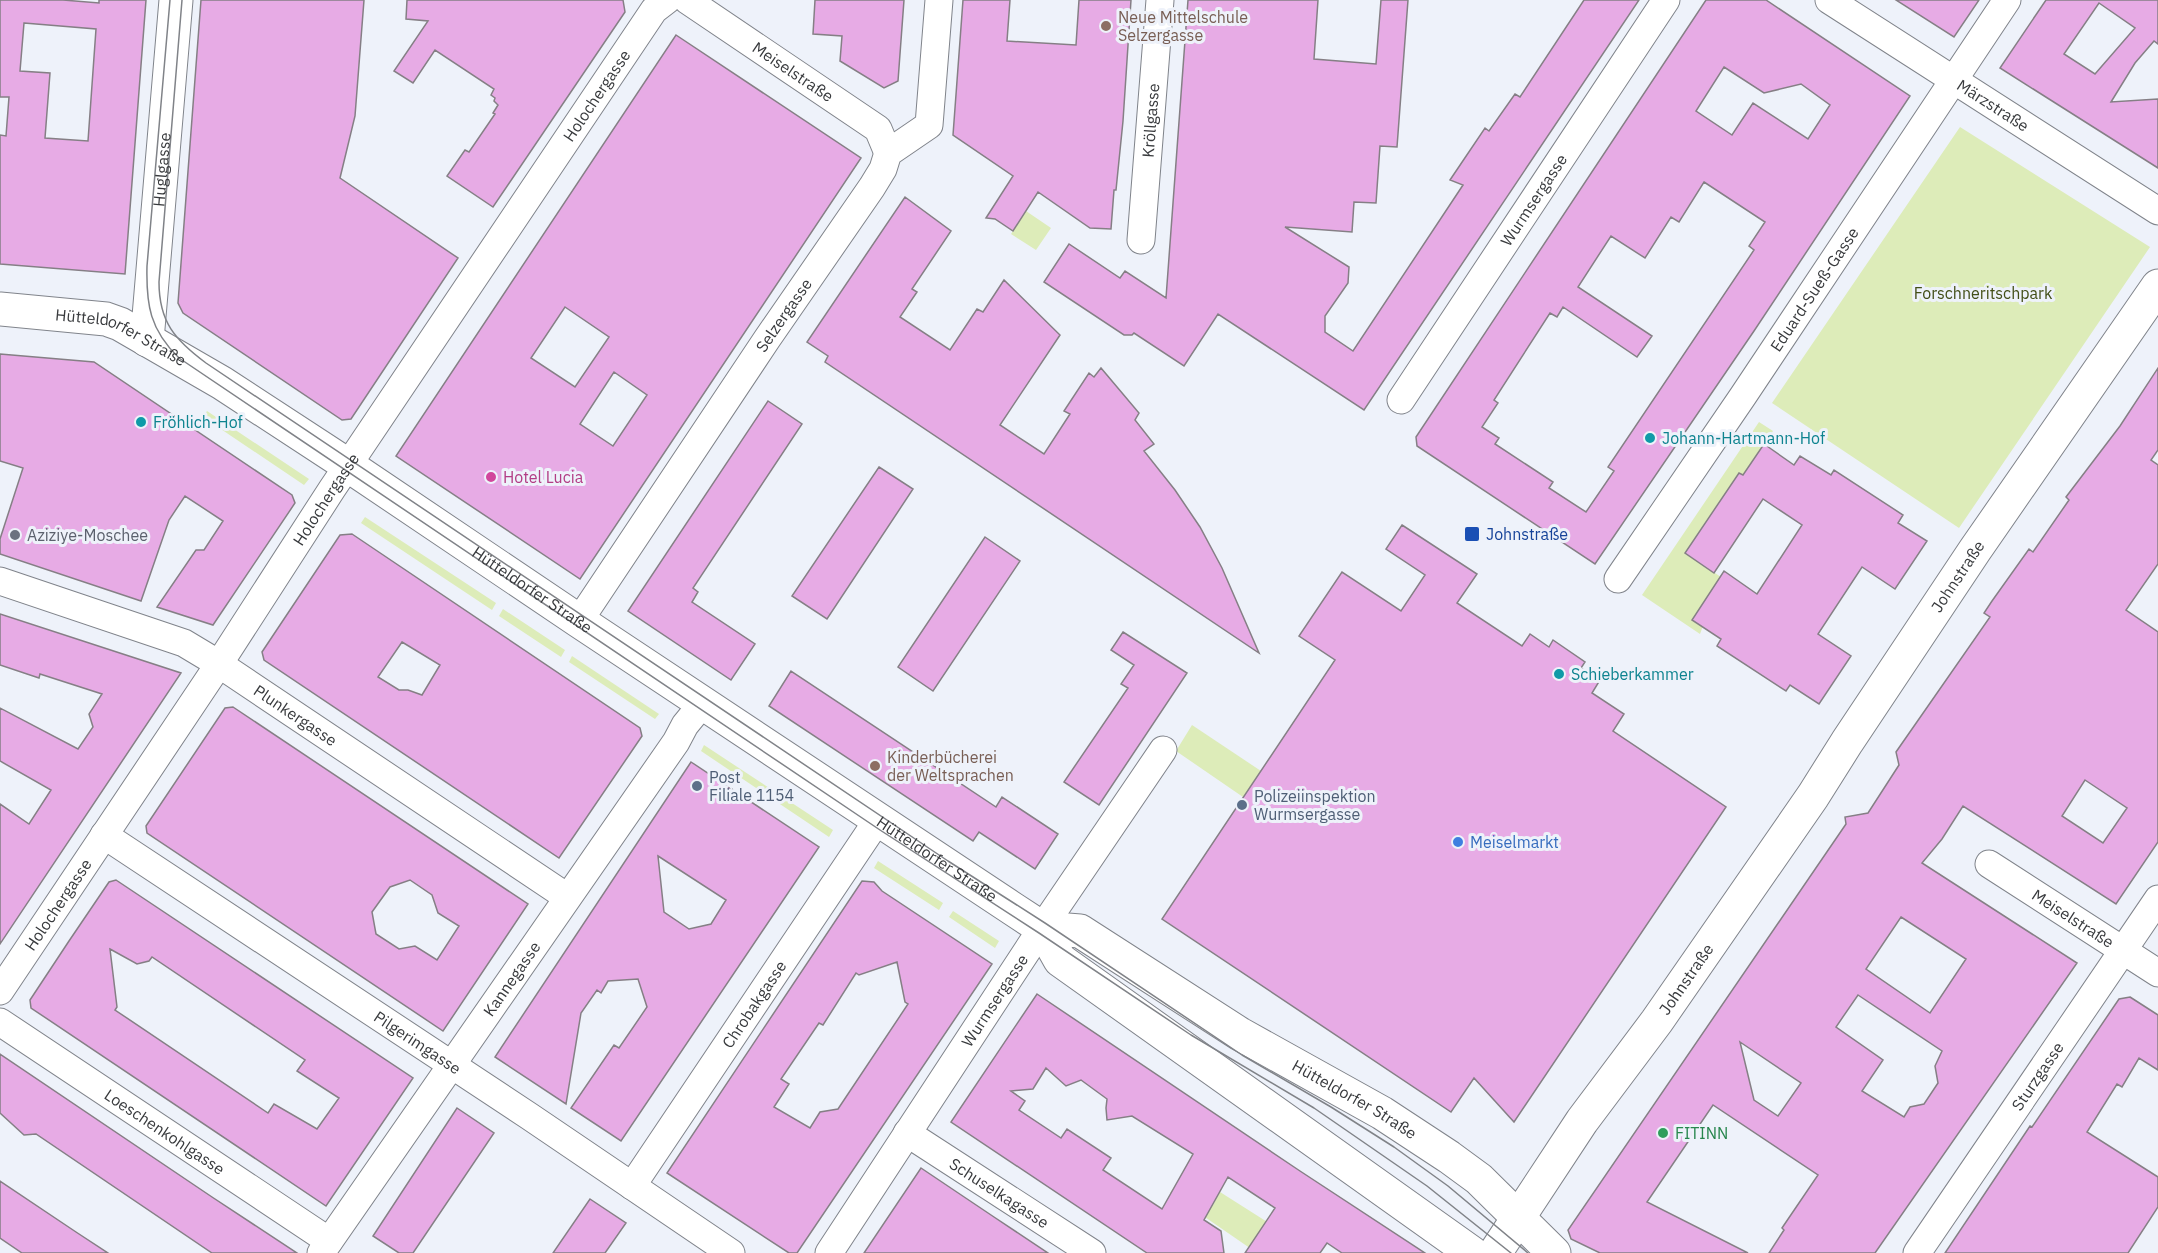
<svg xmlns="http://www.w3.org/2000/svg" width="2158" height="1253" font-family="'IBM Plex Sans',sans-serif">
<rect width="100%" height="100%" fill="#eef2fa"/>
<!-- green -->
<path fill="#ddecb9" d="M1960,127L2150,247L1959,528L1772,403Z
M1026,211L1051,228L1036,250L1011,234Z
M207,411L309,479L304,485L203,417Z
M1759,422L1773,431L1748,468L1771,484L1767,491L1739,473L1685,553L1721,577L1700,634L1642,595Z
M365,517L496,603L492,610L361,523Z
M503,609L565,650L561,657L499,616Z
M572,656L659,714L655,719L569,662Z
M1192,725L1261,771L1243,797L1176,751Z
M704,745L833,830L829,837L701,751Z
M878,861L943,903L939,910L874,868Z
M953,911L999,941L995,948L949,917Z
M1176,1184L1213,1205L1220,1192L1283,1232L1257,1253L1170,1193Z"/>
<!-- building -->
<path fill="#e7abe5" stroke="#857f85" stroke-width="1.5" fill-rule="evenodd" d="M0,0H63L99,3V0H146L125,274L0,264V135L6,136L9,97H0ZM24,23L96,29L88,141L45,138L50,73L20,71Z
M201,0H364L355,116L340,178L458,258L351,419L342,420L183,313L178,303Z
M407,0H623L625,12L493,207L447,176L465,150L469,152L495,114L493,113L498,105L494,101L495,98L491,95L494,89L435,50L413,83L394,71L428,21L406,19Z
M815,0H904L898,81L884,88L840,61L842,36L813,34Z
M963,0H1010L1007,41L1076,45L1079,0H1131L1123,121L1116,190H1114L1111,229L1090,228L1038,192L1013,231L995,219L986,218L1013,176L953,135Z
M1188,0H1318L1314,59L1376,64L1381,0H1408L1397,147L1380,146L1376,203L1354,202L1352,232L1285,227L1349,267L1348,283L1325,316V332L1353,351L1463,185L1450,180L1485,128L1489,131L1515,94L1520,97L1584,0H1639L1364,410L1218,314L1184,366L1134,333L1132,335H1124L1044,282L1069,244L1120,278L1125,271L1166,298Z
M1706,0H1766L1910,96L1754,331L1595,564L1417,446L1416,437ZM1724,67L1764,93L1801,84L1830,105L1808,139L1753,103L1732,135L1696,111ZM1704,182L1765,222L1749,246L1754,250L1608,467L1614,471L1586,512L1549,488L1553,482L1495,444L1499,438L1482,427L1498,403L1494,400L1550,313L1557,317L1563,307L1637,357L1652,336L1578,287L1611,236L1645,258L1671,217L1679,222Z
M1896,0H1979L1954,37Z
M2046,0H2158V44L2154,41L2135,63L2111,102L2158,99V168L2000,68ZM2099,3L2135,28L2095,74L2064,54Z
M676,35L861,158L580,579L396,456ZM565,307L609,337L575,387L531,358ZM614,372L647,395L613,446L580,424Z
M905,197L951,231L912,289L917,292L900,317L950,350L977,309L983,312L1004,280L1060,335L1000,425L1044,454L1070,414L1064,411L1089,373L1094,377L1101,368L1139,413L1135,420L1154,444L1144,451L1175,490L1200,527L1222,568L1259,653L825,362L828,356L807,342Z
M0,354L94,362L292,495L295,503L213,625L157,607L196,550H204L223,521L185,496L169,520L141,601L0,554V539L23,468L0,461Z
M2158,368V450L2151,460L2158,465V564L2126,610L2158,632V842L2116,904L1963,806L1942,839L1922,863L2077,963L1875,1253H1769L1784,1230L1782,1228L1818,1175L1713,1105L1647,1202L1748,1253H1600L1571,1239L1568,1230L1846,824L1845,817L1868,813L1899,765L1896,752L1990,617L1984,613L1992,601L2029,549L2033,552L2069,500L2066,497L2120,426ZM2085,780L2127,808L2103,843L2062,816ZM1901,917L1966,959L1930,1013L1866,969ZM1858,995L1942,1051L1935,1066L1938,1083L1924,1104L1910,1107L1904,1117L1862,1091L1883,1060L1836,1027ZM1740,1042L1801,1083L1778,1116L1754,1100Z
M768,401L802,424L693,588L698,592L692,602L755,644L731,680L628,611Z
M1764,444L1794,465L1800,456L1831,475L1834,470L1903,515L1898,523L1927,541L1895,589L1862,567L1818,634L1851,656L1819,704L1790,685L1786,691L1717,646L1721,639L1692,620L1724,571L1757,594L1802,525L1763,499L1714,573L1685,553L1739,473L1743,475Z
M879,467L913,489L827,619L792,596Z
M1402,525L1477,574L1457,603L1522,646L1530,634L1549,647L1553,640L1585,662L1581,668L1600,680L1592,693L1624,714L1613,731L1726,807L1514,1122L1474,1078L1451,1112L1162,919L1335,660L1299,636L1342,572L1401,611L1425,575L1386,549Z
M352,534L640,728L642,736L559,858L264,660L262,652L340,535ZM402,642L440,665L422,695L408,690H399L378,677Z
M985,537L1020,561L933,691L898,667Z
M0,614L181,673L0,944V804L29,824L51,790L0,761V708L78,749L93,727L89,714L102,694L40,674L39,678L0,665Z
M1123,632L1187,673L1099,805L1064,782L1128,688L1121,684L1134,665L1111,650Z
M791,671L996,807L1002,797L1058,834L1035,869L979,832L973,841L769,706Z
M233,707L528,904L443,1031L147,833L146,826L225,708ZM410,880L432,895L438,913L459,926L437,960L415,946L399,949L376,934L372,912L390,887Z
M691,762L819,847L621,1141L571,1108L614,1045L619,1048L647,1007L638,979L608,981L601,993L597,990L581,1013L566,1104L495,1057ZM658,856L726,900L711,924L689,929L664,912Z
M116,880L413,1078L326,1206L31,1008L30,1000L69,941L109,882ZM110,949L137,964L149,961L152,957L305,1060L297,1071L339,1098L317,1129L274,1104L268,1113L115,1010L117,1007Z
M862,881L874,882L882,891L992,964L797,1253H789L667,1173ZM897,962L905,1002L908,1004L838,1109L820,1112L810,1128L774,1107L789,1084L781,1079L819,1023L823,1025L856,973L859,975Z
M1037,994L1300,1171L1425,1253H1342L1327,1243L1320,1253H1245L1275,1208L1228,1177L1204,1220L1221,1231L1224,1253H1147L951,1122ZM1046,1068L1066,1086L1081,1080L1107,1099L1106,1108L1107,1120L1132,1116L1193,1154L1162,1209L1103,1170L1111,1158L1067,1129L1061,1138L1019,1110L1025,1101L1011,1091L1033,1089Z
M2130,997L2158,1015V1070L2139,1058L2122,1087L2117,1084L2087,1132L2158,1177V1207L2128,1253H1945L2030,1126L2032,1127L2119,999Z
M0,1054L212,1197L297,1253H212L36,1134L24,1135L0,1113Z
M457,1108L494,1133L413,1253H399L373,1236Z
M921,1168L994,1217L1048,1253H864Z
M0,1181L76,1232L108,1253H22L0,1238Z
M590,1199L626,1223L605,1253H553Z"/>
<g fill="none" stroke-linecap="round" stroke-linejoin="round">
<!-- street casing -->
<g stroke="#80848b" stroke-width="29">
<g id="street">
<path id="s1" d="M687,0L878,129L888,153"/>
<path id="s2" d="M1829,0L2158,211"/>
<path id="s3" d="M1141,240L1160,0"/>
<path id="s4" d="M1401,400L1666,0"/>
<path id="s5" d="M1618,579L1743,396L2007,0"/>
<path id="s6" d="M0,581L184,643L219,664L567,897"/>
<path id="s7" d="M579,621L767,339L872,187L883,169L888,153L929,125L939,0"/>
<path id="s8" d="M104,835L529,1116L731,1253"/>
<path id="s9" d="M1989,864L2158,973"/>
<path id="s10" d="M0,991L219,664L332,489L654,10L667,0"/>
<path id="s11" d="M0,1022L329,1241"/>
<path id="s12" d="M907,1133L1092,1253"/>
<path id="s13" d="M632,1186L877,821"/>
<path id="s14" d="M321,1253L676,742L685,725L703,703"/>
<path id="s15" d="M829,1253L1042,928L1163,750"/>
<path id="s16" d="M1917,1253L2158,899"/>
</g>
</g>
<!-- secondary casing -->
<g stroke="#80848b" stroke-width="35">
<g id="secondary">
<path id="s17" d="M0,309L106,319L120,324L222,383L349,466L579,621L1013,909L1042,928L1080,931L1240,1034L1382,1113L1449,1157L1479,1179L1554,1253"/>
<path id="s18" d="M147,340L176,0"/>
<path d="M1042,928L1060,960L1472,1253"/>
<path id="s19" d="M1495,1253L1582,1121L1657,1021L1813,796L1847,742L1975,550L2158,286"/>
</g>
</g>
<!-- street -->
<use href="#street" stroke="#fff" stroke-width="27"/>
<!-- secondary -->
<use href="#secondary" stroke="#fff" stroke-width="33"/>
<!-- tram -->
<path stroke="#808388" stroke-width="1.5" d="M170,0L147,266C146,305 150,330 179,358L880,830L1039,933L1191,1035L1314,1108L1427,1186L1511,1253
M182,0L159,282C159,322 175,340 206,363L948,861L1045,923L1242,1055L1331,1107L1394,1147L1448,1186L1528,1253"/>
</g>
<!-- markers -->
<g fill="#8d6e63" stroke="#eef2fa" stroke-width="2">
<circle cx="1106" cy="26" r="6"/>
<circle cx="875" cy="766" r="6"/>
</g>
<g fill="#0f9aa8" stroke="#eef2fa" stroke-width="2">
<circle cx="141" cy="422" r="6"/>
<circle cx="1650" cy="438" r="6"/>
<circle cx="1559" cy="674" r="6"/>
</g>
<circle fill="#d1479c" stroke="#eef2fa" stroke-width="2" cx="491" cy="477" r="6"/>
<rect fill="#1a4fb4" stroke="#eef2fa" stroke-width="2" x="1464" y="526" width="16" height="16" rx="3"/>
<circle fill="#6b7280" stroke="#eef2fa" stroke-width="2" cx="15" cy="535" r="6"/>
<g fill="#5c6f8a" stroke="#eef2fa" stroke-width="2">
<circle cx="697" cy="786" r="6"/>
<circle cx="1242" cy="805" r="6"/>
</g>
<circle fill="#3f7fe0" stroke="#eef2fa" stroke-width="2" cx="1458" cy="842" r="6"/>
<circle fill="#2e9e5b" stroke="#eef2fa" stroke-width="2" cx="1663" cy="1133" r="6"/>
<g text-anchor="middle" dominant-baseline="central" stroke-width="6" stroke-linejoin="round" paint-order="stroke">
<!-- education labels -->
<g font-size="16" fill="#785e54" stroke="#eef2fa" text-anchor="start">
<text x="1118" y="17">Neue Mittelschule<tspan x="1118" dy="18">Selzergasse</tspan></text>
<text x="887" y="757">Kinderbücherei<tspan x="887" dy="18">der Weltsprachen</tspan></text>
</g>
<!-- street labels -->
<g font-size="16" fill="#383a3d" stroke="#eef2fa">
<text stroke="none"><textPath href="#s1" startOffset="128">Meiselstraße</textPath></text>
<text stroke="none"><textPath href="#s10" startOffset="1076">Holochergasse</textPath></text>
<text stroke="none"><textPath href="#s2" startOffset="195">Märzstraße</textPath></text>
<text stroke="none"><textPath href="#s3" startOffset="120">Kröllgasse</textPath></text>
<text stroke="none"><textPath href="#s18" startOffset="171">Huglgasse</textPath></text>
<text stroke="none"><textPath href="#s4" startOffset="240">Wurmsergasse</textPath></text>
<text stroke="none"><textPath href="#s5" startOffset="350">Eduard-Sueß-Gasse</textPath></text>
<text stroke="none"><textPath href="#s7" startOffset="368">Selzergasse</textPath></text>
<text stroke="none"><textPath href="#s17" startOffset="126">Hütteldorfer Straße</textPath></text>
<text stroke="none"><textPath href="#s10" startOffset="590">Holochergasse</textPath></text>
<text stroke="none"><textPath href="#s19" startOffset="820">Johnstraße</textPath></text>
<text stroke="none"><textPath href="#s17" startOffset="612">Hütteldorfer Straße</textPath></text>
<text stroke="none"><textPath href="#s6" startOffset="327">Plunkergasse</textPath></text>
<text stroke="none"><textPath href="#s17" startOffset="1098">Hütteldorfer Straße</textPath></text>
<text stroke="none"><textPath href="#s10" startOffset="104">Holochergasse</textPath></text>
<text stroke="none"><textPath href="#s9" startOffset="100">Meiselstraße</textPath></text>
<text stroke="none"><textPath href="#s14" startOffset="334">Kannegasse</textPath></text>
<text stroke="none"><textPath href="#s19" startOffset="334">Johnstraße</textPath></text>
<text stroke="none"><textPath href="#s15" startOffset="302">Wurmsergasse</textPath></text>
<text stroke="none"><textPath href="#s13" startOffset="219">Chrobakgasse</textPath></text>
<text stroke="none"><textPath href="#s8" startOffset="376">Pilgerimgasse</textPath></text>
<text stroke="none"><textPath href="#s16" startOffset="214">Sturzgasse</textPath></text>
<text stroke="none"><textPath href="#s17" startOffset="1584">Hütteldorfer Straße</textPath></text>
<text stroke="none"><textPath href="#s11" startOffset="198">Loeschenkohlgasse</textPath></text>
<text stroke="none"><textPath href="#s12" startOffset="110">Schuselkagasse</textPath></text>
</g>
<!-- park labels -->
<g font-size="16" fill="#424e17" stroke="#eef2fa">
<text x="1983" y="293">Forschneritschpark</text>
</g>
<!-- culture labels -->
<g font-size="16" fill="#0d838f" stroke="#eef2fa" text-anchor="start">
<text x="153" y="422">Fröhlich-Hof</text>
<text x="1662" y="438">Johann-Hartmann-Hof</text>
<text x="1571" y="674">Schieberkammer</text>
</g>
<!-- hotel labels -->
<g font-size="16" fill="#b23c85" stroke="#eef2fa" text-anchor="start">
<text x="503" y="477">Hotel Lucia</text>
</g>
<!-- transit labels -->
<g font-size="16" fill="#164399" stroke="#eef2fa" text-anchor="start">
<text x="1486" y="534">Johnstraße</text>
</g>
<!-- worship labels -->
<g font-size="16" fill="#5b616d" stroke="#eef2fa" text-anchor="start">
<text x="27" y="535">Aziziye-Moschee</text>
</g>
<!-- service labels -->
<g font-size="16" fill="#4e5e75" stroke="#eef2fa" text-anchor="start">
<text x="709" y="777">Post<tspan x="709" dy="18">Filiale 1154</tspan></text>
<text x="1254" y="796">Polizeiinspektion<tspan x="1254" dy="18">Wurmsergasse</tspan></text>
</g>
<!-- shop labels -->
<g font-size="16" fill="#366cbe" stroke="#eef2fa" text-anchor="start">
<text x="1470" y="842">Meiselmarkt</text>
</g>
<!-- leisure labels -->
<g font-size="16" fill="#27864d" stroke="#eef2fa" text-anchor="start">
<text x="1675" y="1133">FITINN</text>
</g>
</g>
</svg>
